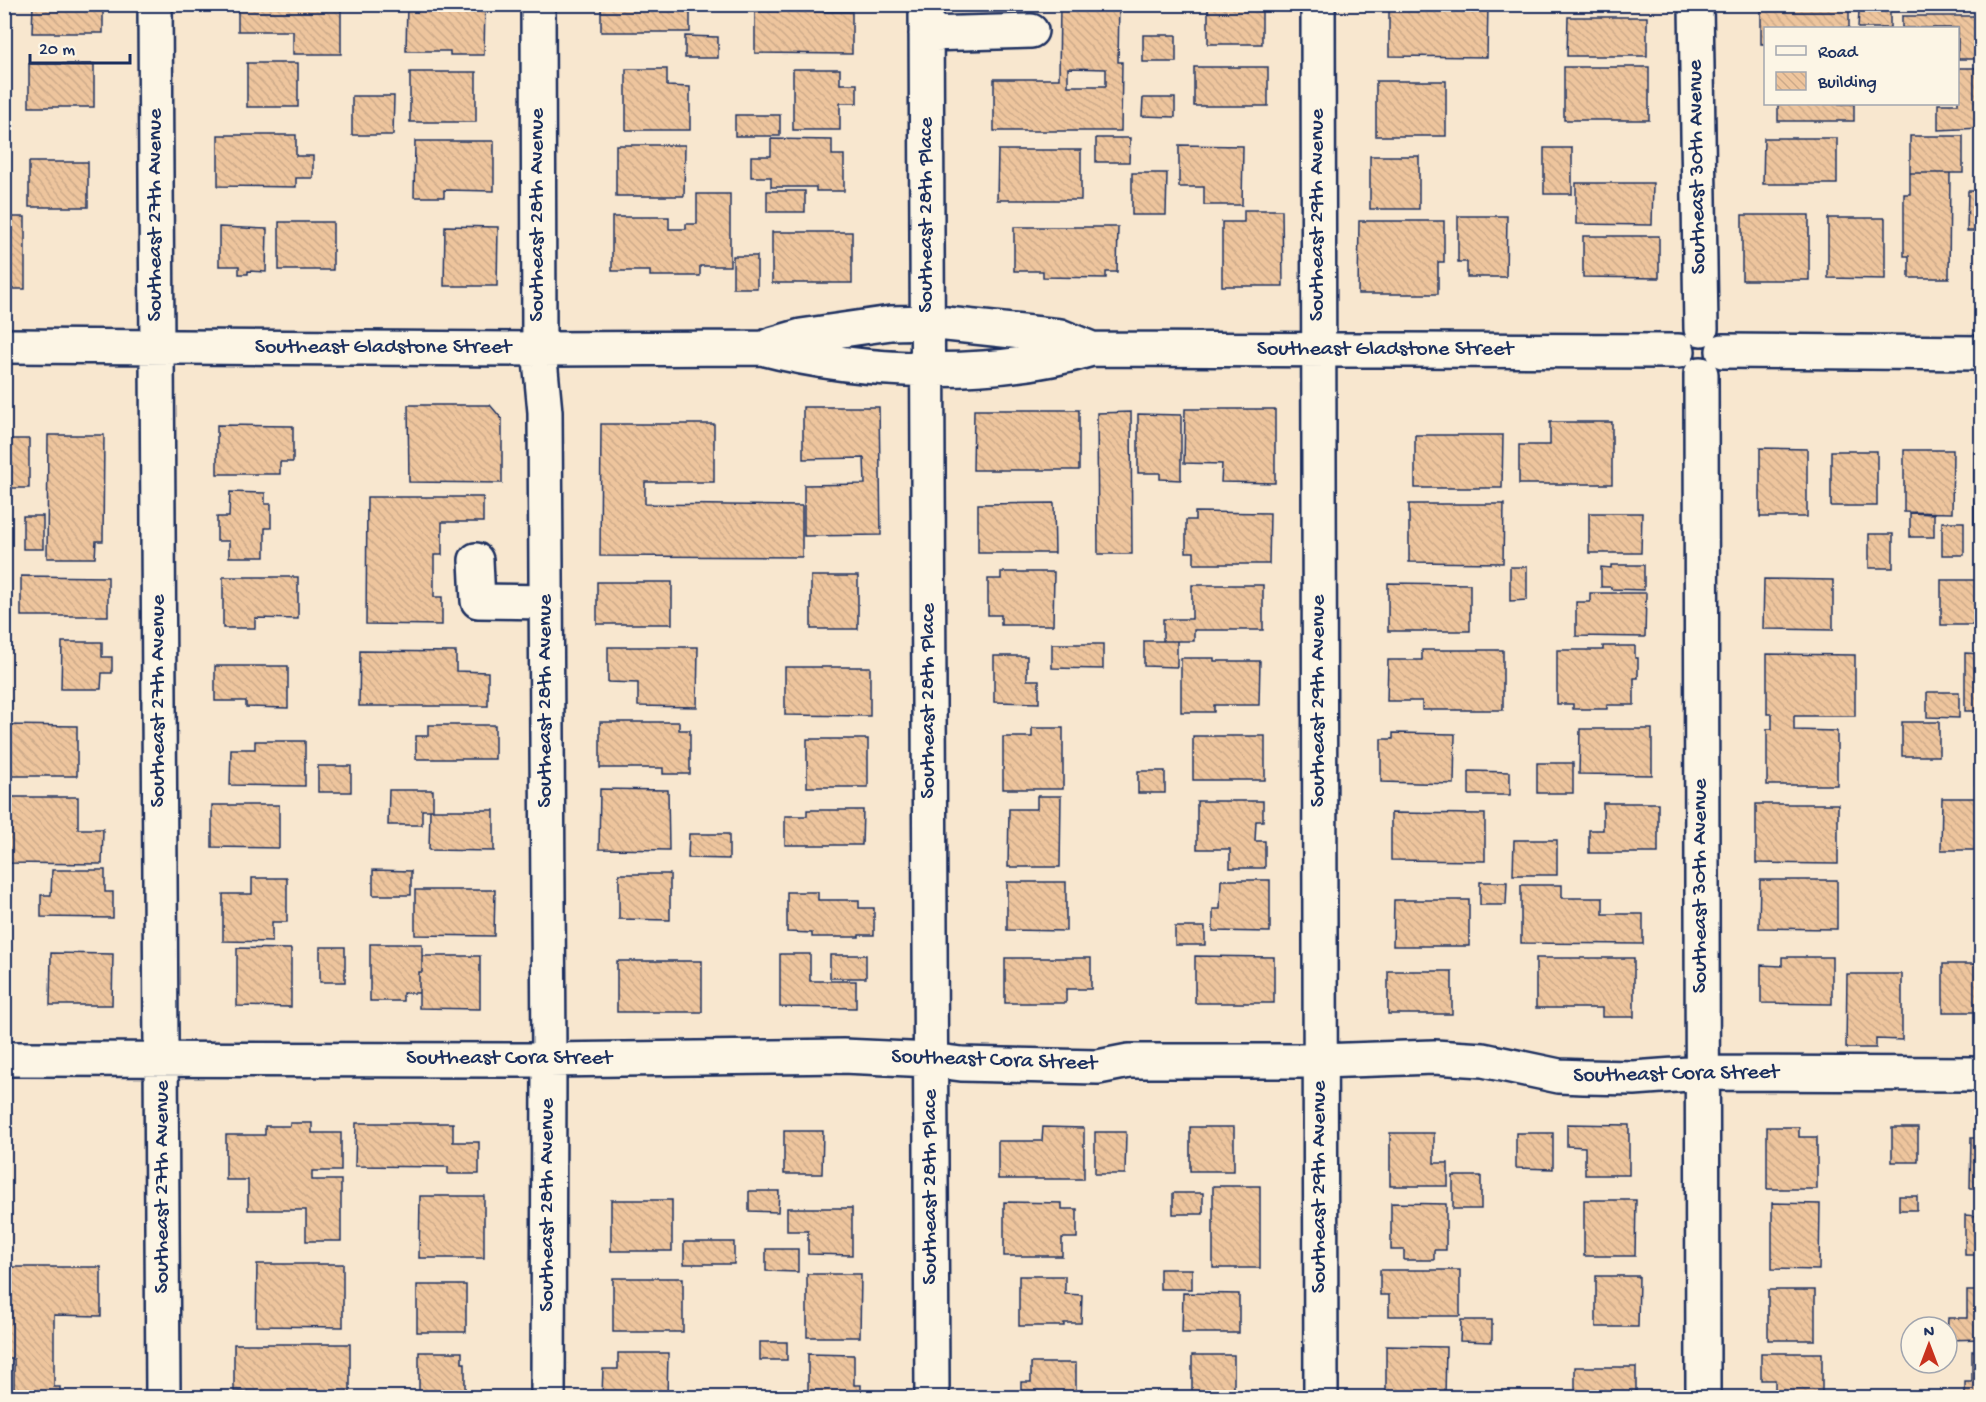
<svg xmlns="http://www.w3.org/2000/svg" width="1986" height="1402" font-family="'Gochi Hand',sans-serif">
<defs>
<pattern id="building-back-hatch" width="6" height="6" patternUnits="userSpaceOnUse" patternTransform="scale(1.5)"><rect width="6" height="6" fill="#eec59d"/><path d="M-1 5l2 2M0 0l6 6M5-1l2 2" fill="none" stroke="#ccaa8a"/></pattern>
</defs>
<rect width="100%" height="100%" fill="#f8e7cf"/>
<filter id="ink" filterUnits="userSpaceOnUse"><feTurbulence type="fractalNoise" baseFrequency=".0167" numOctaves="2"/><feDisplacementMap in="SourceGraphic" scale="12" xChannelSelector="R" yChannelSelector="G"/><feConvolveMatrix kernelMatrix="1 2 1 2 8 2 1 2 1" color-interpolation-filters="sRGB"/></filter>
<g filter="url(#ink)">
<!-- building -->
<path fill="url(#building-back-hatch)" stroke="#1b2f5e" stroke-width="1.5" fill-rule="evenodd" d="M33,4H103V33H32Z
M238,4H341V54H293V31H238Z
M407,4H485L484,55H450V51H406Z
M601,4H690V32H601Z
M1060,4H1119L1118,62H1122L1121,131H994V79H1059ZM1068,68L1106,69V86H1068Z
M1208,4H1262V44H1208Z
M1439,4H1488L1487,57L1389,56V8H1439Z
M1761,6L1849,7V28H1766V44H1761Z
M755,11L852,12V54L755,53Z
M1859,11H1890V28H1858Z
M1902,16H1982V59H1958V28H1902Z
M1568,17H1647V56H1567Z
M1143,35H1176V62H1143Z
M685,36L718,37V58H685Z
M247,63H298V107H247Z
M29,64H94V107H29Z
M1194,67H1268V106H1194Z
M1564,67H1649V120H1564Z
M1958,68H1979V83H1982V128L1938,130V104H1958Z
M626,69H667V86L690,87V130H626Z
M793,69H840V84H857V103H840V130H793Z
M410,72H476V122H410Z
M1376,81H1446V136H1376Z
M352,96H394L393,135H352Z
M1143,98H1175V117L1142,116Z
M1778,104H1854V121H1778Z
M735,115H780V136H735Z
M4,127H10V153H4Z
M218,135H296V156H313V178H296V187L218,186Z
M1910,136H1963V173H1910Z
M1096,138H1130L1129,162H1096Z
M1764,138H1837V184H1763Z
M771,139L832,140V155H844V191H816V187H771V177H751V156H771Z
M415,141H494V191L444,190V197H414Z
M1979,142H1982V279H1980V231H1967L1968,191H1979Z
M616,145H685L684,196H616Z
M1179,145L1243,146L1242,205H1204V187H1179Z
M1544,148H1572V194H1544Z
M998,150H1081V200H997Z
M1370,156H1419V209H1370Z
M29,162H88V207H29Z
M1132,173H1167L1166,215H1132Z
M1910,173H1950L1949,278H1909V256H1904V194H1910Z
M1576,183H1653L1652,225L1576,224Z
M767,191H805V212H767Z
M697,194H730V266H700V276H650V271H612V217H669V229H686V224H697Z
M1244,210H1282L1283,286H1222V222H1244Z
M1742,215H1809V280H1742Z
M1458,216H1507L1506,277H1467V262H1458Z
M4,217H25V289H4Z
M1828,218H1885V279L1828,278Z
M1359,221H1444V262H1438V294H1358Z
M279,222H333V270H279Z
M445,226L498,227L497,286H444Z
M219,227L267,229L266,272L248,271V274H239V266H219Z
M1014,227H1118L1117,272H1106V278L1043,277V271H1014Z
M772,232H852V283H772Z
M1583,236H1659V278L1583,277Z
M733,256H757V288H733Z
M408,405H490L502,419V483L409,482Z
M803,407H879L881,535L804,536V485L865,484L864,458L803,459Z
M1185,409H1275V483L1221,482L1222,464L1184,463Z
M974,410H1079V470H973Z
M1131,412L1132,554H1098L1097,413Z
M1138,414L1181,415V480L1160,479V473H1138Z
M1550,422H1612V484H1519V445H1550Z
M601,424H714V482H645V504L802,506V557L600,556Z
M217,425L293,426V462H280V474H217Z
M48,435H104L103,541H96L95,558H47Z
M1415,435H1503L1502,488H1415Z
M4,439H29V488H4Z
M1760,448L1807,449V517H1760Z
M1904,450H1953L1952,513L1904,512Z
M1831,451H1877V506H1831Z
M1974,452H1982V524H1974Z
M230,492L265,493V504H271V528H265V557H229V541H217V517H229Z
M367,497H483V522H442V555H434V597H442V625L366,624Z
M1054,503L1055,553H978V504Z
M1409,504H1504L1503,563L1409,562Z
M1195,512L1270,513L1269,564H1194V552H1186V520H1195Z
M1589,513H1642L1641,553H1589Z
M1910,513L1934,514V537H1910Z
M23,516H43V549H23Z
M1942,522H1964V555H1942Z
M1869,534H1893V568H1869Z
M1611,565H1644V590L1611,589V587H1601V567L1611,568Z
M4,567H8V616H4Z
M1510,567H1527V600L1510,601Z
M1001,572H1054L1053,625H1001V615H988V579H1001Z
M21,576L108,577V616H21Z
M811,576H858V629H811Z
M223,577H298V619L255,618V628H223Z
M1764,579L1833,580V630L1763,629Z
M1941,580H1982V625H1941Z
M597,582H672V624H597Z
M1388,583L1470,584V631H1388Z
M1192,585H1263V630H1194V641H1163V619H1192Z
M1590,593H1646L1645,637L1576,636V602H1590Z
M1144,641H1177V667L1144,666Z
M62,642H102V657H112V673H102L101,689H61Z
M1052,644H1103V669L1052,668Z
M1603,646H1635V658H1638V678H1634V705H1607V709H1573V704H1557V650H1603Z
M608,647H698L697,707L638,706V683L608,682Z
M1422,650H1503V710H1422V701H1387L1388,660H1422Z
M360,651L456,652V671L488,672V706H359Z
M1965,653L1982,654V711H1965Z
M1767,654L1855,655V716H1794V730L1837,731V785H1767V729H1772V714H1767Z
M994,656H1027V680H1039V703L994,702Z
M1181,658H1214V661H1260L1259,705H1214V712H1181Z
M215,666H288V708L246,707V701H215Z
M785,667H870V716L785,715Z
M1927,692H1959V718L1927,717Z
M600,722H679V730H690V774H663V768H600Z
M1902,722H1939V756H1902Z
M4,725L77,726V776H4Z
M428,725H495V759H416V736H428Z
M1032,728H1063V789H1003V737H1032Z
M1580,729H1652V775L1579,774Z
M1393,733L1455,734L1454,784L1381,782V739H1393Z
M1193,736H1265V780H1193Z
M1975,737H1982V785H1975Z
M807,739H868V787H807Z
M255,741H305V786L230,785L231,749H255Z
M1537,763H1573V793H1537Z
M318,766H351V792H318Z
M1138,771H1165V793H1138Z
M1469,771L1510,772V795H1469Z
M600,789L668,790L669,850L599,849Z
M389,790H433V810H422V825H388Z
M1037,796H1061L1060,867H1008L1009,809H1037Z
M4,797H78V829H103L102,864L4,863Z
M1942,798H1982V850H1941Z
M1197,801H1263V821H1256L1255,841H1265V868H1230V849H1197Z
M1603,803H1658V853H1589V830H1603Z
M1756,804H1838V864L1756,863Z
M212,805H279V848L212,847Z
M430,810H494V851L429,850Z
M807,810H863L862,845H785V816H807Z
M1391,813L1485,814V861L1391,860Z
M689,834H729V859L688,858Z
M1514,840H1557V875H1513Z
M52,870H105V892H113V918L41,917V895H51Z
M373,870L411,871V895H373Z
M619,874H670V920L619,919Z
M252,878H287V922H272V942L223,941V894H252Z
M1221,880H1270V932L1213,931V909H1220Z
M1760,880H1837V929L1759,928Z
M1979,880H1982V923H1979Z
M1007,882H1066V931L1007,930Z
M1480,882H1507L1506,905H1480Z
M1521,885H1562V898H1603V914H1643V944L1521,943Z
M415,890H495L494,936L415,935Z
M787,892H818V900H859V908H874V935H859V937H812V933L787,932Z
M1394,900H1469V946H1393Z
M1175,927H1205V945H1175Z
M370,944H422V972H419V993H403V1001H370Z
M320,947H345V982H320Z
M237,948L291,949V1007L237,1006Z
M51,953L113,954L112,1005H50Z
M780,954H810V981H856V1008L780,1007Z
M830,955H866V978H830Z
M422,956H480V1009L419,1008V972H422Z
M1195,956L1274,957V1003H1195Z
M1782,957H1832V1004L1761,1003V965L1782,966Z
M1005,958H1091V989H1066V1003H1005Z
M1536,958H1634V1017H1602V1008H1536Z
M617,961H702V1012H617Z
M1943,964H1982V1012H1943Z
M1388,971H1452V1014H1388Z
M1847,974H1902V1040L1876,1039V1048H1846Z
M290,1123H312V1133H341V1171H312V1180H341V1241H306V1210H248V1180H226V1135H265V1126H290Z
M356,1123H453V1142H479V1174H448V1167L355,1166Z
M1567,1124L1629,1125V1175H1585V1147L1567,1146Z
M1043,1127L1084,1128V1179H998V1141H1042Z
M1190,1127H1234V1171H1190Z
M1767,1127H1799V1137H1817V1189H1767Z
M1892,1128H1918V1162H1892Z
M784,1131H823L822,1174H784Z
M1095,1132H1126L1125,1174H1095Z
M1390,1133H1434V1163H1448V1186H1390Z
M1516,1133H1553V1169L1516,1168Z
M1971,1138H1982V1188H1970Z
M1453,1176H1481V1209H1453Z
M1213,1186H1260V1268H1213Z
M749,1191H779L778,1212L749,1211Z
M1173,1193H1203V1214H1173Z
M420,1196H484V1258H419Z
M1899,1196H1917V1210H1899Z
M611,1200H672V1251H611Z
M1584,1200H1636L1635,1256H1584Z
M1004,1202L1062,1203V1209H1077V1238H1062V1256H1004Z
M1977,1202L1982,1203V1255H1965V1215L1977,1216Z
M1391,1203L1446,1204V1250H1434V1260H1404V1250H1391Z
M1772,1203L1820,1204L1819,1270L1772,1269Z
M787,1208H852V1255L808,1254V1231H787Z
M684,1242H734V1264H684Z
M766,1249H798V1272L766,1271Z
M257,1264H343V1327L256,1326Z
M4,1267H101V1316L54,1315V1387H60V1398H14V1359H4Z
M1160,1269H1192V1289H1160Z
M1380,1270H1460V1316H1389V1295H1380Z
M807,1274H861L860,1337H807Z
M1019,1276H1065V1294L1082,1295L1081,1323H1064V1326H1019Z
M1596,1276H1639L1638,1327H1596Z
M613,1278H683V1332H613Z
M417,1285H466V1332H417Z
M1768,1290H1815V1340H1768Z
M1967,1291H1982V1339L1947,1340L1948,1318H1967Z
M1183,1293L1239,1294V1333H1182Z
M1461,1320H1492V1342L1460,1341Z
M760,1342H787V1360H760Z
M234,1344H350V1396L257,1398V1392L234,1391Z
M1386,1346L1446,1347L1445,1398H1386Z
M1972,1351H1982V1398H1965V1382H1972Z
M419,1352H462V1363H465V1398H419Z
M618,1353H668L667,1398H618V1394H602L603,1369H618Z
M1761,1353H1822V1398H1775V1380H1761Z
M808,1354L854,1355V1385H861V1398H808Z
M1192,1355H1234V1398H1192Z
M1031,1363H1076V1398H1021V1382H1031Z
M1575,1367H1636V1398H1575Z
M1454,1395H1487V1398H1454Z"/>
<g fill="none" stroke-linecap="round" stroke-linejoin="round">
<!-- minor casing -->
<g stroke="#1b2f5e" stroke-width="38">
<path id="minor" d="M155,4L163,1398
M538,4L539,349L545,412L549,1060L548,1398
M926,4L932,1398
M1318,4L1321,1398
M1696,4L1701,329
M926,34L1031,31
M770,345L801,336L891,323L928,322L1060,336L1092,349
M4,346L539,349L762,348C862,374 993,379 1092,349L1678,351
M1723,351L1982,353
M1701,374L1703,1398
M476,560L478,601L546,602
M4,1059L549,1060L843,1056L931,1060L961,1064L1098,1067L1129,1061H1320L1434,1057L1483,1060L1559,1076L1584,1077L1634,1078L1702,1073L1982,1074"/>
</g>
<!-- minor -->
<use href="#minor" stroke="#fcf5e5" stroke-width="33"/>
</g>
</g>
<g text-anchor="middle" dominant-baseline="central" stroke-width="5" stroke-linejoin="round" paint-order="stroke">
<!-- street labels -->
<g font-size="22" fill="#1b2f5e" stroke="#fcf5e5">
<text transform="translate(1698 167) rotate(-91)">Southeast 30th Avenue</text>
<text transform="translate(156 215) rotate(-90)">Southeast 27th Avenue</text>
<text transform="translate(538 215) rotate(-90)">Southeast 28th Avenue</text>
<text transform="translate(927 215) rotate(-90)">Southeast 28th Place</text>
<text transform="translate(1318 215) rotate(-90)">Southeast 29th Avenue</text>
<text x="383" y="348">Southeast Gladstone Street</text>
<text x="1385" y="350">Southeast Gladstone Street</text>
<text transform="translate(159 701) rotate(-90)">Southeast 27th Avenue</text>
<text transform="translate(546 701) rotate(-90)">Southeast 28th Avenue</text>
<text transform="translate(929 701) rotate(-90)">Southeast 28th Place</text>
<text transform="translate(1319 701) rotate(-90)">Southeast 29th Avenue</text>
<text transform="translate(1701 886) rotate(-90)">Southeast 30th Avenue</text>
<text x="509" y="1059">Southeast Cora Street</text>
<text transform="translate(994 1061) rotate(2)">Southeast Cora Street</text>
<text transform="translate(1676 1075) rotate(-1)">Southeast Cora Street</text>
<text transform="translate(163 1187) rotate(-90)">Southeast 27th Avenue</text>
<text transform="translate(931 1187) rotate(-90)">Southeast 28th Place</text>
<text transform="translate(1320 1187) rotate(-90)">Southeast 29th Avenue</text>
<text transform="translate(548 1205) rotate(-90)">Southeast 28th Avenue</text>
</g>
</g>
<!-- margin -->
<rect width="1986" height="1402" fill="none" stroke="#fcf5e5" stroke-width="24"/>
<rect x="12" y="12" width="1962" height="1378" fill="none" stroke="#1b2f5e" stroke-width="2" filter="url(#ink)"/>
<!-- legend -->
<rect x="1764" y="27" width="195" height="78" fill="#fcf5e5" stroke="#a2a6af" stroke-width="1.5"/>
<rect x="1776" y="46" width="30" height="9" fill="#fcf5e5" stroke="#a2a6af" stroke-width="1.5"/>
<text x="1818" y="57" font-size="18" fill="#1b2f5e">Road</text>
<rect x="1776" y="72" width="30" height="18" fill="url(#building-back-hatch)" stroke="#a2a6af" stroke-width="1.5"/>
<text x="1818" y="87" font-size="18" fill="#1b2f5e">Building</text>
<!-- north arrow -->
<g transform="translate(1929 1345)"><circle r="28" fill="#fcf5e5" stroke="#a2a6af" stroke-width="1.5"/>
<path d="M0-4.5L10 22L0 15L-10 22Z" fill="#c8321e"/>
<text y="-9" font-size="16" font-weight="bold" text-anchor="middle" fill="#1b2f5e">N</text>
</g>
<!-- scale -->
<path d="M30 54v9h100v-9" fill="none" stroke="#1b2f5e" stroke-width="3"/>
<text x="39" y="54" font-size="18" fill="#1b2f5e" stroke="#fcf5e5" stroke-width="4.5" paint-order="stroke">20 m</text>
</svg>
